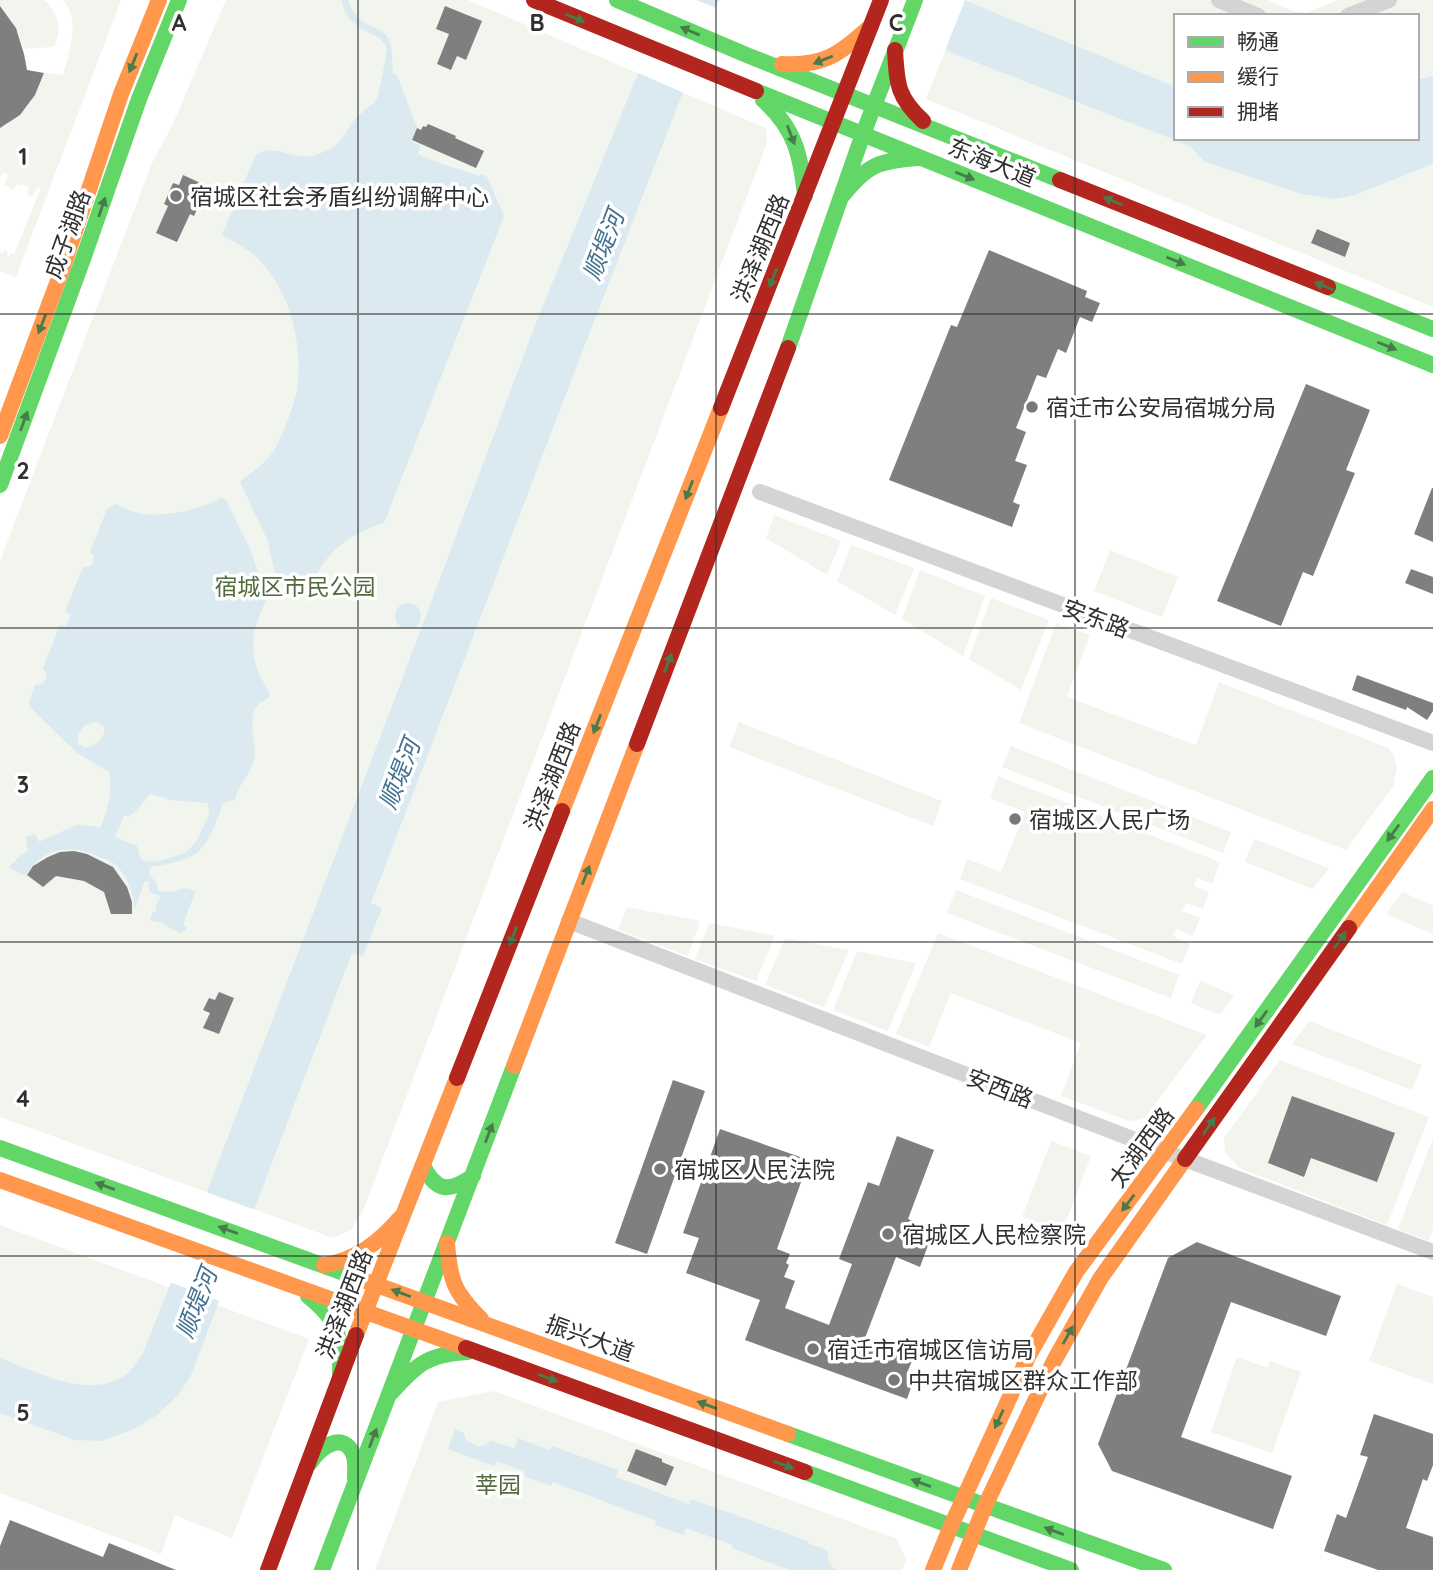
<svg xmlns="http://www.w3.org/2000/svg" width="1433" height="1570" font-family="Quicksand,'Noto Sans SC',sans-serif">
<rect width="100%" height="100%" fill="#fff"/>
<!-- green -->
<path fill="#f1f5ed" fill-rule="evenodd" d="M0,0H44C58,12 64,31 53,47L24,49C19,34 14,19 0,11Z
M63,0H121L16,277L0,271V252L3,253L4,250L8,252L7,255L9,256L11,253L14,254L41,188L37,187L32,197L27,194L29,187L22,184L20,186L16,184L14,190L4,185L8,175L3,173L0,179V128C27,113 33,100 45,73L63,75C69,53 81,18 63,0Z
M226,0H468L766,128L767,143L363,1211L351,1230L333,1238L0,1117V561L152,163L171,128Z
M965,0H1268L1293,11L1305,13L1338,0H1433V307L926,99ZM1176,16H1417V138H1176Z
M774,515L841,541L827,575L766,538Z
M851,545L914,568L895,615L837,581Z
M1110,550L1178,577L1162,617L1094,591Z
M920,570L985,596L963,656L902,619Z
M991,598L1049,620L1021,690L969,659Z
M1056,623L1090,635L1067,697L1196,745L1219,682L1388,748L1393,754L1397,768L1393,787L1346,850L1019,723Z
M739,722L942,801L933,826L729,747Z
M1011,746L1231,832L1223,853L1002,767Z
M998,776L1220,862L1212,884L1197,878L1194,886L1209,892L1203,909L1186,903L1182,911L1200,918L1193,936L1176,929L1173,936L1190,944L1182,964L960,879L967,859L1001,872L1025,812L990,798Z
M1254,839L1329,868L1313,889L1245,862Z
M956,890L1179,975L1171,998L947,913Z
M1402,892L1433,905V934L1386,914Z
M627,907L700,921L688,956L618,930Z
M709,923L775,936L756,981L695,959Z
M938,933L1207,1035L1147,1115L1142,1119L1129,1121L1061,1096L1081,1043L951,993L929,1047L896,1034Z
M785,938L849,950L824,1007L765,985Z
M857,951L916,963L888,1031L833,1010Z
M1200,981L1234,995L1220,1015L1191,1003Z
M1309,1021L1422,1065L1412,1090L1292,1044Z
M1280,1060L1429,1117L1387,1225L1239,1168L1225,1152L1224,1138Z
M1433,1138V1229L1429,1241L1398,1229Z
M1051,1141L1091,1156L1062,1232L1022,1217Z
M0,1225L309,1339L232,1538L175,1515L161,1554L0,1493Z
M1397,1284L1433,1297V1384L1369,1361Z
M1237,1357L1268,1368L1270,1361L1301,1372L1272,1453L1211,1432Z
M494,1391L897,1539L906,1560L902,1570H375L438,1402Z"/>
<!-- water -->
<path fill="#dbe9f1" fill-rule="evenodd" d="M341,0H348C351,8 356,17 363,22C375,30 383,27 389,40C393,50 392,63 393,73L397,75L417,127L411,141L421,146L418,154L442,164L479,176L481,174L487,177L504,216L384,523C351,534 329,548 314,580L287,590L276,577L267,539L240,482C252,472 267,462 275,449C283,435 295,404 297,388C304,344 289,285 254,255C244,247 233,241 222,235L255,156C271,142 294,160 312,156C318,155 326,151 332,148C342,142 347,128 355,119C361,112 374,105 378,96C379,92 387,52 387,49C383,34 363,33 354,23C347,17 344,9 341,0Z
M668,0H720L718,2L579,360L371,903L382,908L363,956L352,953L191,1375L178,1395L157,1415L134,1429L101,1441L75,1440L0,1413V1358C34,1371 81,1396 117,1380C129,1375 136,1363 143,1353L210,1184L389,714L534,328Z
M827,0H964L1176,87V138H1417V80L1433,76V164L1355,195L1335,199L1302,194L1205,162L1190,146L962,57Z
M221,498L226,500L250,549L267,598C254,627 247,645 260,676C263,683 269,688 270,696C267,699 260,702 257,706C246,721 258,744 254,760C250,775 238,785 235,800L223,803C205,852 203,859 150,867L149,873L158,886V890C173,897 184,882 195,892L183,925L187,928L186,931H183L182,934L166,926L163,923L152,921L150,918L153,912L155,913L157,908L155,907L161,896L149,892V882L145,881L135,908C133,892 127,875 115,864C111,861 105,859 100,857C70,843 43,847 25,876L9,867L21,855L28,851L26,837L35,834L39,842L76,825L92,826L100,828C108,809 113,793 109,772L76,752L30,707L29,703L35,685L42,684L47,677L46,672L43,668L60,625L65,626L68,623L70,615L65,611L83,567H90L93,563L94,556L90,552L107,509L116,504C125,508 134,513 143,514C167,517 201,509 221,498ZM97,722L105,727C104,739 97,745 85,748L78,744C76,731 84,723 97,722ZM150,794L172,800L208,803L209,815L197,840L187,852L159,861L151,862L144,861L140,857L137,846L115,837L124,815L128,817L135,812Z
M395 616a13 13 0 1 1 26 0a13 13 0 1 1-26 0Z
M455,1429L464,1433L466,1440L479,1447L492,1441L514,1448L518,1438L549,1450L552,1446L618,1470L616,1477L689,1504L691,1499L808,1541V1543L827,1550C828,1559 828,1567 838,1570H790L732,1548L733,1545L686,1528L683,1535L655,1525L656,1521L553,1482L551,1486L524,1476L525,1472L497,1461L494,1466L448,1449Z"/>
<!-- pier -->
<path fill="#fff" d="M664,0H696L719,9L686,94L634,71Z
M823,0H965L944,53L826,3Z
M203,1191L258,1211L222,1302L167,1281Z"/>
<!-- building -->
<path fill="#7f7f7f" d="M0,6L16,28L24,54L27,70L44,73L35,95L20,115L0,128Z
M445,6L482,21L466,60L457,56L451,70L437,64L449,34L436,29Z
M428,124L456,136L455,138L484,151L476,168L412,140L417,128L421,130L423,126L426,127Z
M183,175L207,186L194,216L190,214L177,242L156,233L168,206L164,204L173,183L179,185Z
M1317,229L1350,243L1345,257L1311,243Z
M989,250L1087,291L1085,297L1100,303L1092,322L1080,317L1066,353L1058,349L1046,378L1037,375L1016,428L1026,432L1015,461L1027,465L1013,502L1020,505L1012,527L889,480L951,325L957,327Z
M1306,384L1370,410L1346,470L1355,473L1313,576L1303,572L1281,626L1217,601Z
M1432,488H1433V542L1414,534Z
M1411,569L1433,577V594L1405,583Z
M1357,675L1433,703V711L1427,720L1407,707L1406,710L1352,690Z
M74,851L87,854L113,867L127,887L132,902V914H111L104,892L84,881L56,876L43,887L27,875L33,866L48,857L60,852Z
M219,992L234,998L219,1034L203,1028L210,1013L203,1010L209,998L215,1000Z
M673,1080L705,1091L647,1254L615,1243Z
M1292,1096L1395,1133L1377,1182L1311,1158L1304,1177L1268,1163Z
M720,1129L809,1160L777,1249L790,1254L786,1263L789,1265L784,1277L795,1281L785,1308L829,1325L852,1264L839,1259L868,1182L879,1186L897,1136L934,1150L908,1219L934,1229L920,1267L896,1257L865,1338L914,1356L907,1373L915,1376L907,1399L745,1340L760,1300L686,1273L699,1238L683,1233Z
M1197,1242L1341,1296L1326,1336L1231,1302L1181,1437L1292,1476L1273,1529L1112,1471L1098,1444L1168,1258Z
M1374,1414L1433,1434V1465L1427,1481L1423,1479L1406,1528L1433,1537V1570H1378L1324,1551L1337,1514L1346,1518L1368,1457L1360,1455Z
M636,1449L662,1459V1462L674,1467L666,1486L627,1471Z
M10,1520L103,1557L109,1543L176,1570H0V1546Z"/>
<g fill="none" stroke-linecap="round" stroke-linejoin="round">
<!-- street -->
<path stroke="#d4d4d4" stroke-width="16" d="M1219,0L1258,16
M1348,16L1389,0
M760,492L1433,743
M569,921L1166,1152L1433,1252"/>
<!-- fast -->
<path stroke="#63d668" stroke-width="16" d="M617,0L749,56L1060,180
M756,91L1433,365
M763,100C795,128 801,156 805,196
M843,195C868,164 879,161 918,158
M1328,287L1433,329
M788,348L863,134L915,0
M0,485L83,259L139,99L179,0
M1196,1109L1433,778
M0,1148L363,1280
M423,1166C437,1193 450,1192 473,1176
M308,1296C339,1321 341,1334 340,1373
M391,1393C417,1364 428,1354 468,1352
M788,1434L1164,1570
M310,1463C320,1448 343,1429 354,1456C356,1463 355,1471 355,1479
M805,1472L1071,1570
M322,1570L514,1066"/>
<!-- slow -->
<path stroke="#ff974d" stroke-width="16" d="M782,64C824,67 841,53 871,26
M0,436L62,270L121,94L159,0
M562,811L721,408
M1349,928L1433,809
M514,1066L637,744
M0,1180L466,1348
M447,1243C450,1281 454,1292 481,1319
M324,1265C357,1260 379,1242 400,1218
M363,1280L788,1434
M356,1335L457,1078
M933,1570L951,1526L1029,1355L1076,1272L1196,1109
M959,1570L985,1506L1054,1361L1100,1279L1185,1159"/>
<!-- jam -->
<path stroke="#b3261e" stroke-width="16" d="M534,0L756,91
M895,50C897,84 897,97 923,121
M1060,180L1328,287
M721,408L881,0
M637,744L788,348
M457,1078L562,811
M1185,1159L1349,928
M466,1348L805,1472
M268,1570L356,1335"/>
</g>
<!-- one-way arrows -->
<defs><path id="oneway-solid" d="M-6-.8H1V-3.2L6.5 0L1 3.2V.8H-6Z" transform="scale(1.75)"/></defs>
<g fill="#477b49">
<use href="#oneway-solid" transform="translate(575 18) rotate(23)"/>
<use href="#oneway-solid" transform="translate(690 31) rotate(-157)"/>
<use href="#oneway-solid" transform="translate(823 60) rotate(158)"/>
<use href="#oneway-solid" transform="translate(133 63) rotate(112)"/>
<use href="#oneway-solid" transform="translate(791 135) rotate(69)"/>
<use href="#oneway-solid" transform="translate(965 176) rotate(22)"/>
<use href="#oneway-solid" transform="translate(1113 201) rotate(-158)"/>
<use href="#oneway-solid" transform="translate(102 207) rotate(-71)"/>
<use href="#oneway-solid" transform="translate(1176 261) rotate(22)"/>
<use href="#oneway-solid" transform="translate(773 278) rotate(111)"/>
<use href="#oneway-solid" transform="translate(1324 286) rotate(-158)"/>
<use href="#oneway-solid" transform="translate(42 324) rotate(111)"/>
<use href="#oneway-solid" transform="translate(1387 346) rotate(22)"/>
<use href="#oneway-solid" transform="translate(24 421) rotate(-70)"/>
<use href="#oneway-solid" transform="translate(689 490) rotate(111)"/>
<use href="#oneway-solid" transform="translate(668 663) rotate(-69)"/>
<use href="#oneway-solid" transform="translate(597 724) rotate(111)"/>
<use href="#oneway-solid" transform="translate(1393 833) rotate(126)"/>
<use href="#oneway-solid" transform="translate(586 875) rotate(-69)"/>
<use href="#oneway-solid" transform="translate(513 936) rotate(111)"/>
<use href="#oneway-solid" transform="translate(1340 940) rotate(-55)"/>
<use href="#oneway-solid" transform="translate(1261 1019) rotate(126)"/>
<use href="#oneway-solid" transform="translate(1209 1126) rotate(-55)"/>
<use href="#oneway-solid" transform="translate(489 1133) rotate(-69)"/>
<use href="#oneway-solid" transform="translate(105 1186) rotate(-160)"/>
<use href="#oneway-solid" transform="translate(1128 1203) rotate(127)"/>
<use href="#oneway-solid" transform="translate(228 1230) rotate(-160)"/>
<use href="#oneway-solid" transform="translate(401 1293) rotate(-159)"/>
<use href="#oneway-solid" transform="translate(1068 1335) rotate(-61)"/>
<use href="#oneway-solid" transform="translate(548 1378) rotate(20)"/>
<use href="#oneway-solid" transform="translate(707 1405) rotate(-160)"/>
<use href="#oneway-solid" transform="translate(999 1419) rotate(115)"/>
<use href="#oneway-solid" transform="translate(373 1438) rotate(-69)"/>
<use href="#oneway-solid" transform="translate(784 1465) rotate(20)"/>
<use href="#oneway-solid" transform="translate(921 1483) rotate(-160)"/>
<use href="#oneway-solid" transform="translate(1054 1531) rotate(-160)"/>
</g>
<!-- grid -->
<path fill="none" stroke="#303030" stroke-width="2" stroke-opacity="0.55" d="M358,0V1570M716,0V1570M1075,0V1570M0,314H1433M0,628H1433M0,942H1433M0,1256H1433"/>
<!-- markers -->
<g fill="#787878" stroke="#fff" stroke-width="2.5">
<circle cx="176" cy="196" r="7"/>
<circle cx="1032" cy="407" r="7"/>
<circle cx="1015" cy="819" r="7"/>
<circle cx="660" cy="1169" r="7"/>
<circle cx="888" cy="1234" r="7"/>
<circle cx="813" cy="1349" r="7"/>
<circle cx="894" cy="1380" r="7"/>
</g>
<g text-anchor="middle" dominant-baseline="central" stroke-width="7" stroke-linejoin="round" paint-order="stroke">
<!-- street labels -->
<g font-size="23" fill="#303030" stroke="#fff">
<text transform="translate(992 162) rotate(22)">东海大道</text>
<text transform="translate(67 234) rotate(-70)">成子湖路</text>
<text transform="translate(760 248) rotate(-68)">洪泽湖西路</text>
<text transform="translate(1096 618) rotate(20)">安东路</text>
<text transform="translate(552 776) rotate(-69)">洪泽湖西路</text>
<text transform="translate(1000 1088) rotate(21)">安西路</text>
<text transform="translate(1141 1147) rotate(-54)">太湖西路</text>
<text transform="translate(344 1304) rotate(-69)">洪泽湖西路</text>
<text transform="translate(590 1338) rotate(20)">振兴大道</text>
</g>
<!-- poi labels -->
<g font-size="23" fill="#303030" stroke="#fff" text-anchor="start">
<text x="190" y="196">宿城区社会矛盾纠纷调解中心</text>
<text x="1046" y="407">宿迁市公安局宿城分局</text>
<text x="1029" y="819">宿城区人民广场</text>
<text x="674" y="1169">宿城区人民法院</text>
<text x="902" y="1234">宿城区人民检察院</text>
<text x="827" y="1349">宿迁市宿城区信访局</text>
<text x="908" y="1380">中共宿城区群众工作部</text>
</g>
<!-- park labels -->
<g font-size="23" fill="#536b3f" stroke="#fff">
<text x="295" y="586">宿城区市民公园</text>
<text x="498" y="1484">莘园</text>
</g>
<!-- water labels -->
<g font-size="24" font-style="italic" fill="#417190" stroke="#fff">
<text transform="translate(603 245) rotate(-69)">顺堤河</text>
<text transform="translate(399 774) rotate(-69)">顺堤河</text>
<text transform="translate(196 1303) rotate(-69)">顺堤河</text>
</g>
</g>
<g font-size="23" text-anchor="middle" font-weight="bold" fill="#303030" stroke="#fff" stroke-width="7" stroke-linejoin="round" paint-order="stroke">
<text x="179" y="31">A</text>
<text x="537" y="31">B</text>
<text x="896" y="31">C</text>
<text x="23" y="165">1</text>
<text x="23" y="479">2</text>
<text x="23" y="793">3</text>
<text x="23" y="1107">4</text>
<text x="23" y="1421">5</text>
</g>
<!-- legend -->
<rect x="1174" y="14" width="245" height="126" fill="#ffffff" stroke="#acacac" stroke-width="2"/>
<rect x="1188" y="37" width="35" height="10" fill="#63d668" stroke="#acacac" stroke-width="2"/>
<text x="1237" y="49" font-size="21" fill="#303030">畅通</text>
<rect x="1188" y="72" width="35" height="10" fill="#ff974d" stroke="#acacac" stroke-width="2"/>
<text x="1237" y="84" font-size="21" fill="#303030">缓行</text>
<rect x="1188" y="107" width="35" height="10" fill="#b3261e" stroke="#acacac" stroke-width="2"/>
<text x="1237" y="119" font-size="21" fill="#303030">拥堵</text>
</svg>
